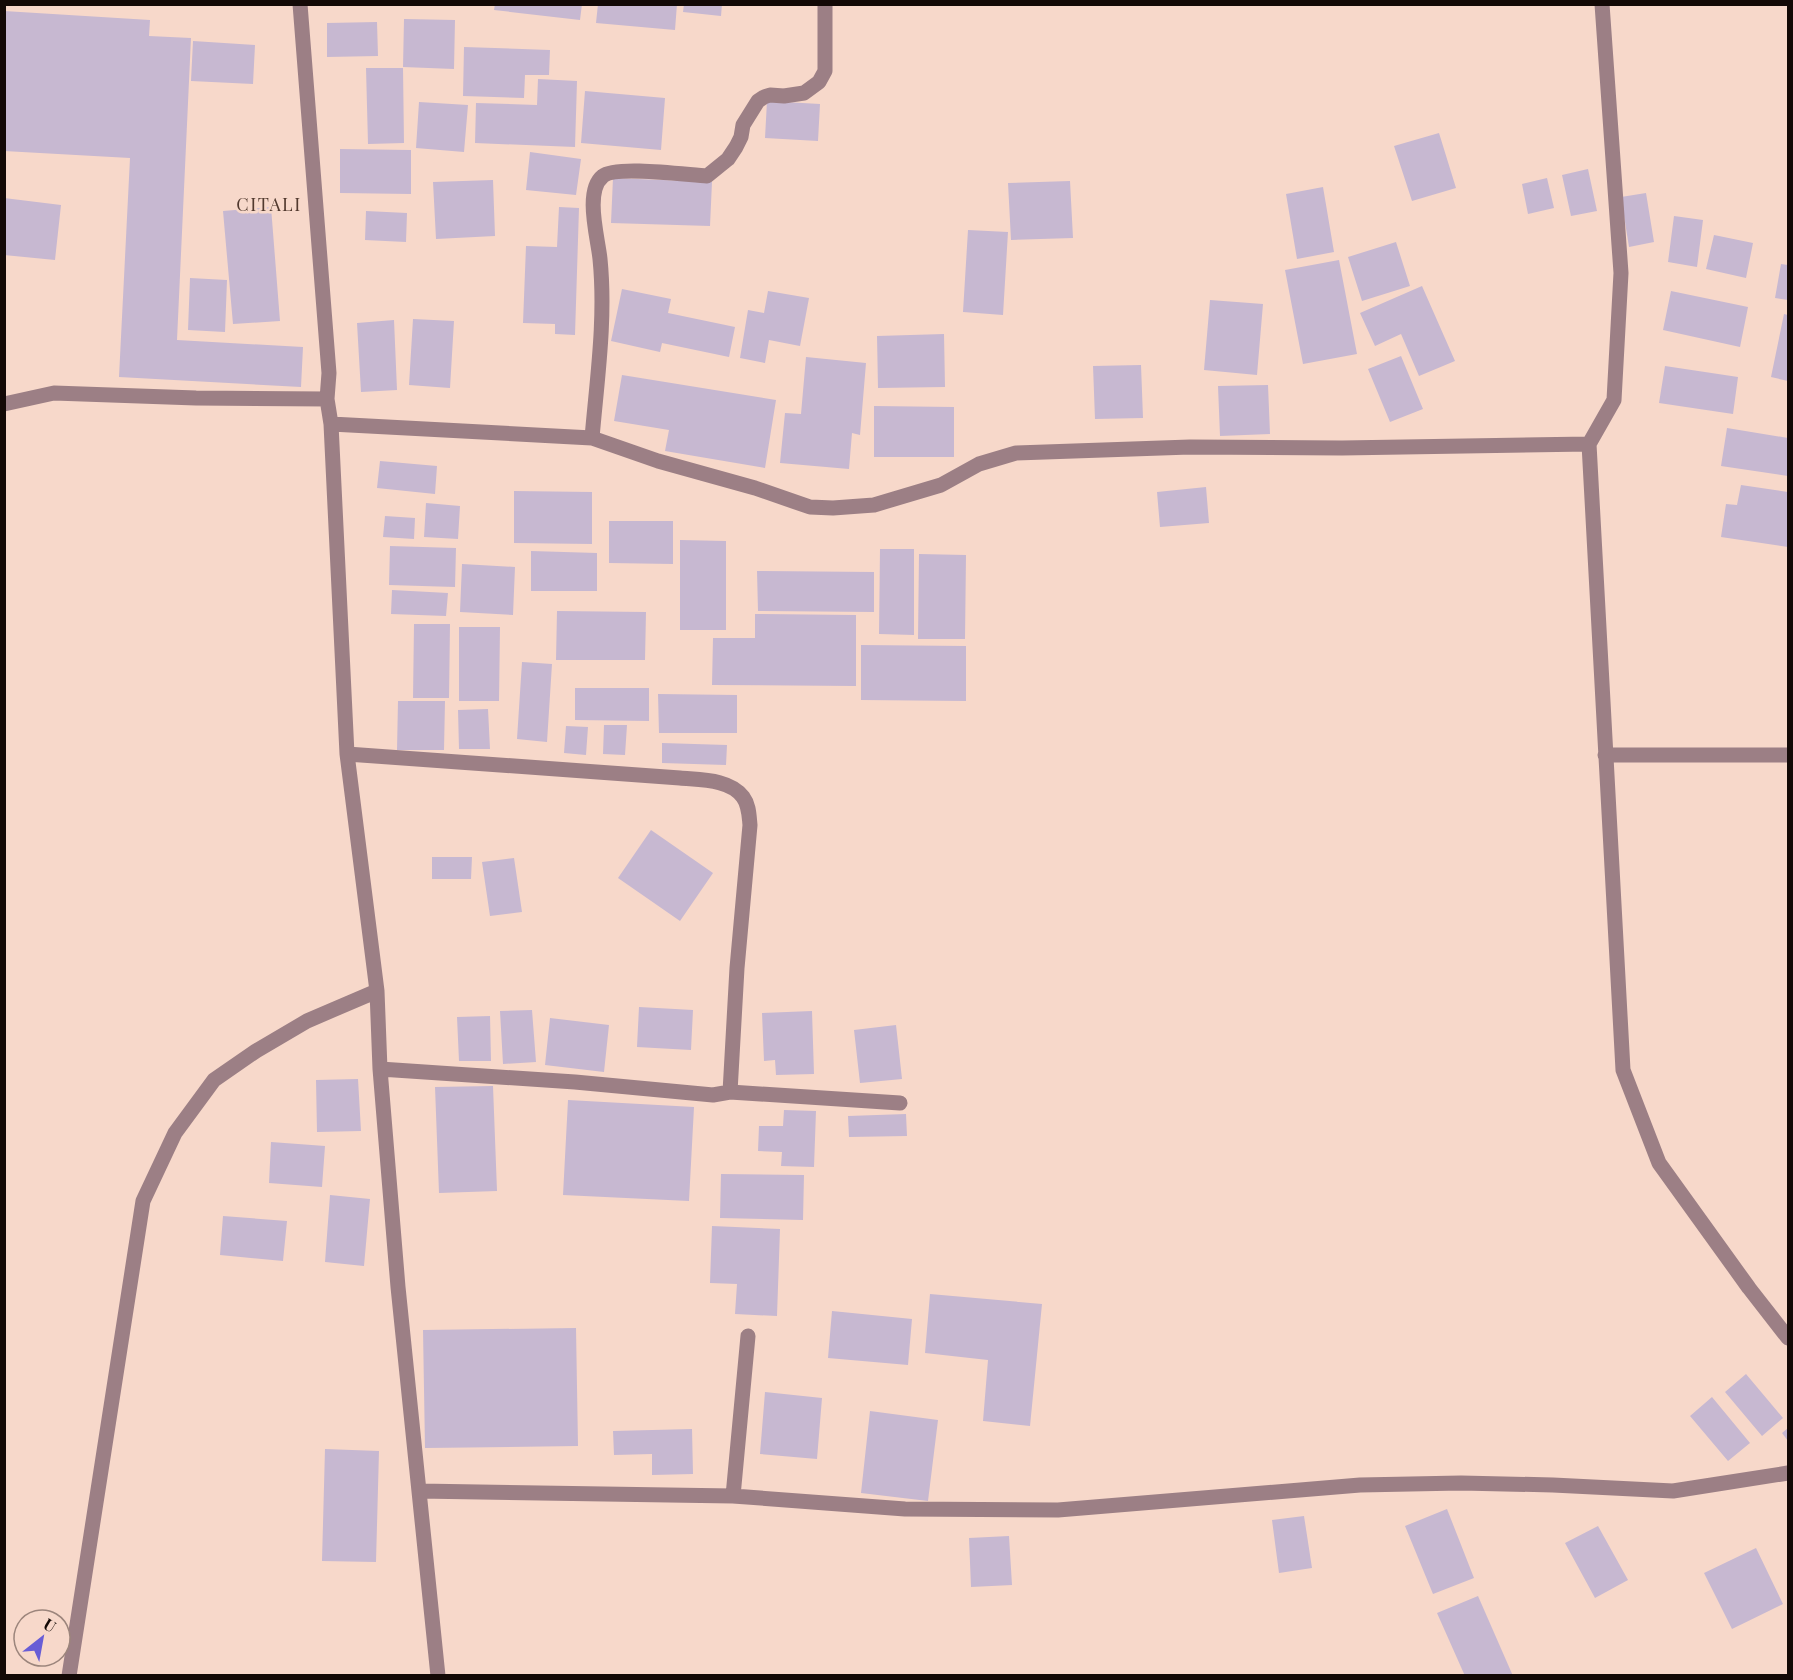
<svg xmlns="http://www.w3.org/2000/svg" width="1793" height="1680" font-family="'Playfair Display',serif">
<rect width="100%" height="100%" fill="#f7d8ca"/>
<!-- building -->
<path fill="#c7b8d1" d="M495,4H582L580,20L494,10Z
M598,4H677L675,30L596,23Z
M684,4H722L721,16L683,12Z
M4,11L150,20L149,36L191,38L177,340L303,347L301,387L119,377L130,158L4,151Z
M404,19L455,20L454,69L403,67Z
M377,22L378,56L327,57V23Z
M193,41L255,45L253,84L191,81Z
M464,47L550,50L549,75H525L524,98L463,96Z
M366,68H403L404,143L368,144Z
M538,79L577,81L575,147L475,143L476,103L537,105Z
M585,91L665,98L661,150L581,143Z
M767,101L820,104L818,141L765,138Z
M419,102L468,105L464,152L416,148Z
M1439,133L1456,188L1412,201L1394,146Z
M340,149L411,150V194L340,193Z
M530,152L581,159L576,195L526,190Z
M1588,169L1597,211L1571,216L1562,175Z
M613,178L712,182L710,226L611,223Z
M1547,178L1554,208L1528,214L1522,184Z
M493,180L495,236L436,239L433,182Z
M1070,181L1073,238L1011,240L1008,183Z
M1323,187L1334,252L1297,259L1286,194Z
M1646,193L1654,242L1629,247L1621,197Z
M4,198L61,205L55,260L4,255Z
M271,207L280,321L233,324L223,211Z
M559,207L579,208L575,335L555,334V324L523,323L526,246L557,247Z
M366,211L407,213L406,242L365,240Z
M1674,216L1703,220L1697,267L1668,262Z
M968,230L1008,232L1003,315L963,312Z
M1714,235L1753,243L1746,278L1706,269Z
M1396,242L1410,286L1362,301L1348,257Z
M1339,260L1357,354L1303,364L1285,270Z
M1781,264L1788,265V300L1775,298Z
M190,278L227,280L225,332L188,330Z
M1422,286L1455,361L1419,376L1401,334L1375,346L1360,313Z
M622,289L671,299L668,313L735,327L729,357L662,343L660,352L611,341Z
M768,291L809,298L800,346L769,340L765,363L740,358L748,310L764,313Z
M1671,291L1748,307L1740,347L1663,330Z
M1210,300L1263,304L1257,375L1204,370Z
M1784,314L1788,315V381L1771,377Z
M413,319L454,321L450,388L409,385Z
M394,320L397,390L361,392L357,323Z
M944,334L945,387L878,388L877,336Z
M1401,356L1423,409L1390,422L1368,369Z
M806,357L866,363L860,435L852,433L849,469L780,463L785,413L801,414Z
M1141,365L1143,418L1095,419L1093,366Z
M1665,366L1738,377L1733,414L1659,403Z
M622,375L776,400L765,468L665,451L669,430L614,421Z
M1268,385L1270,434L1220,436L1218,386Z
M874,406L954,407V457H874Z
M1727,428L1788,438V476L1721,466Z
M380,461L437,466L435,494L377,488Z
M1741,485L1788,492V547L1721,537L1726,504L1737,505Z
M1206,487L1209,523L1160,527L1157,492Z
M514,491L592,492V544L514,543Z
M426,503L460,506L458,539L424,537Z
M385,516L415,518L414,539L383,537Z
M609,521H673V564L609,563Z
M680,540L726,541V630H680Z
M390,546L456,548L455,587L389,585Z
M880,549H914V635L879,634Z
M531,551L597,553V591H531Z
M919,554L966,555L965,639H918Z
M462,564L515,567L513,615L460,612Z
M757,571L874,572V612L758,611Z
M392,590L448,593L446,616L391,614Z
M557,611L646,612L645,660H556Z
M755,614L856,615V686L712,685L713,638H755Z
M414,624H450L449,698H413Z
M459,627H500L499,701H459Z
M861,645L966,646V701L861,700Z
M522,662L552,664L547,742L517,739Z
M575,688H649V721L575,720Z
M658,694L737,695V733H659Z
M398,701H445L444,750H397Z
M488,709L490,749H459L458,710Z
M604,725H627L625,755L603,754Z
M566,726L588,727L586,755L564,753Z
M662,743L727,745L726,765L662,763Z
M651,830L713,873L680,921L618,878Z
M432,857H472L471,879H432Z
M514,858L522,912L490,916L482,862Z
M639,1007L693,1010L691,1050L637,1047Z
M532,1010L536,1062L503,1064L500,1011Z
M812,1011L814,1074L776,1075L775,1060L764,1061L762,1013Z
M490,1016L491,1061H459L457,1017Z
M550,1018L609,1025L604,1072L545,1065Z
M896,1025L902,1079L860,1083L854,1030Z
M358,1079L361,1131L317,1132L316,1080Z
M493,1086L497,1191L439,1193L435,1087Z
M568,1100L694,1107L689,1201L563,1195Z
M784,1110L816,1111L814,1167L781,1166L782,1152L758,1151L759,1126H783Z
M906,1114L907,1136L849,1137L848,1116Z
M271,1142L325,1146L322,1187L269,1183Z
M721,1174L804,1175L803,1220L720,1218Z
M330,1195L370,1199L364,1266L325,1262Z
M223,1216L287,1221L283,1261L220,1255Z
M712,1226L780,1229L777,1316L735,1314L737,1284L710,1283Z
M930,1294L1042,1304L1030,1426L983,1421L988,1360L925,1353Z
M832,1311L912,1319L908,1365L828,1358Z
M576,1328L578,1446L425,1448L423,1330Z
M1746,1374L1783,1418L1762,1436L1725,1392Z
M765,1392L822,1398L817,1459L760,1454Z
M1712,1397L1750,1443L1728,1461L1690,1416Z
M870,1411L938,1420L928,1501L861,1493Z
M1788,1428V1441L1782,1433Z
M692,1429L693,1474L652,1475V1454L614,1455L613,1431Z
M325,1449L379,1451L376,1562L322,1561Z
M1447,1509L1474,1578L1433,1594L1405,1526Z
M1304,1516L1312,1568L1279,1573L1272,1520Z
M1598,1526L1628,1580L1595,1598L1565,1543Z
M1009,1536L1012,1585L971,1587L969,1538Z
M1756,1548L1783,1604L1732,1629L1704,1573Z
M1478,1596L1513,1676H1465L1437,1613Z"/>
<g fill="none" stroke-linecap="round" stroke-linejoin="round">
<!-- street -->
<path stroke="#9c7f85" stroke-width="15" d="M1602,4L1621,273L1614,400L1589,444L1623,1070L1659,1163L1749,1288L1788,1338
M4,404L54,393L196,398L327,399
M331,424L592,438L658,461L755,488L810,507L833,508L874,505L941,485L979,464L1016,453L1190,447L1342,448L1589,444
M592,438C597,379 606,319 600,259C598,238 584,191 603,176C616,165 688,175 707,176L728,159L736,147L741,137L743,125L758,101L764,97L770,95L784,96L804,93L819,82L825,71V4
M347,754L680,778C700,780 730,779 743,797C749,805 749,815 750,825L737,968L730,1092
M1605,755H1788
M377,991L380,1069
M419,1491L733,1496L905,1509L1058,1510L1360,1485L1461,1483L1553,1485L1673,1491L1788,1473
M733,1496L748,1336
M69,1676L143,1201L175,1133L214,1080L256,1051L307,1021L377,991L347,754L331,424L327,399L329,373L300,4
M438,1676L398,1287L380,1069L575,1082L713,1095L730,1092L900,1103"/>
</g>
<g text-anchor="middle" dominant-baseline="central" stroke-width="5" stroke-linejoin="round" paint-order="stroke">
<!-- quarter labels -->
<g font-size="18" letter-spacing="1.5" fill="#523a2f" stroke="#f7d8ca">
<text x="269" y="204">CITALI</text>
</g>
</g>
<!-- border -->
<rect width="1793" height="1680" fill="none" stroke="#130906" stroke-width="12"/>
<!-- north arrow -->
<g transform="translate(42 1638) rotate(31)"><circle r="28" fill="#f7d8ca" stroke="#9c857c" stroke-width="1.5"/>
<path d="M0-4.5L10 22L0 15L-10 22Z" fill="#685dd6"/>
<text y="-9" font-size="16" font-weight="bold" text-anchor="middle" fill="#130906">U</text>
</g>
</svg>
